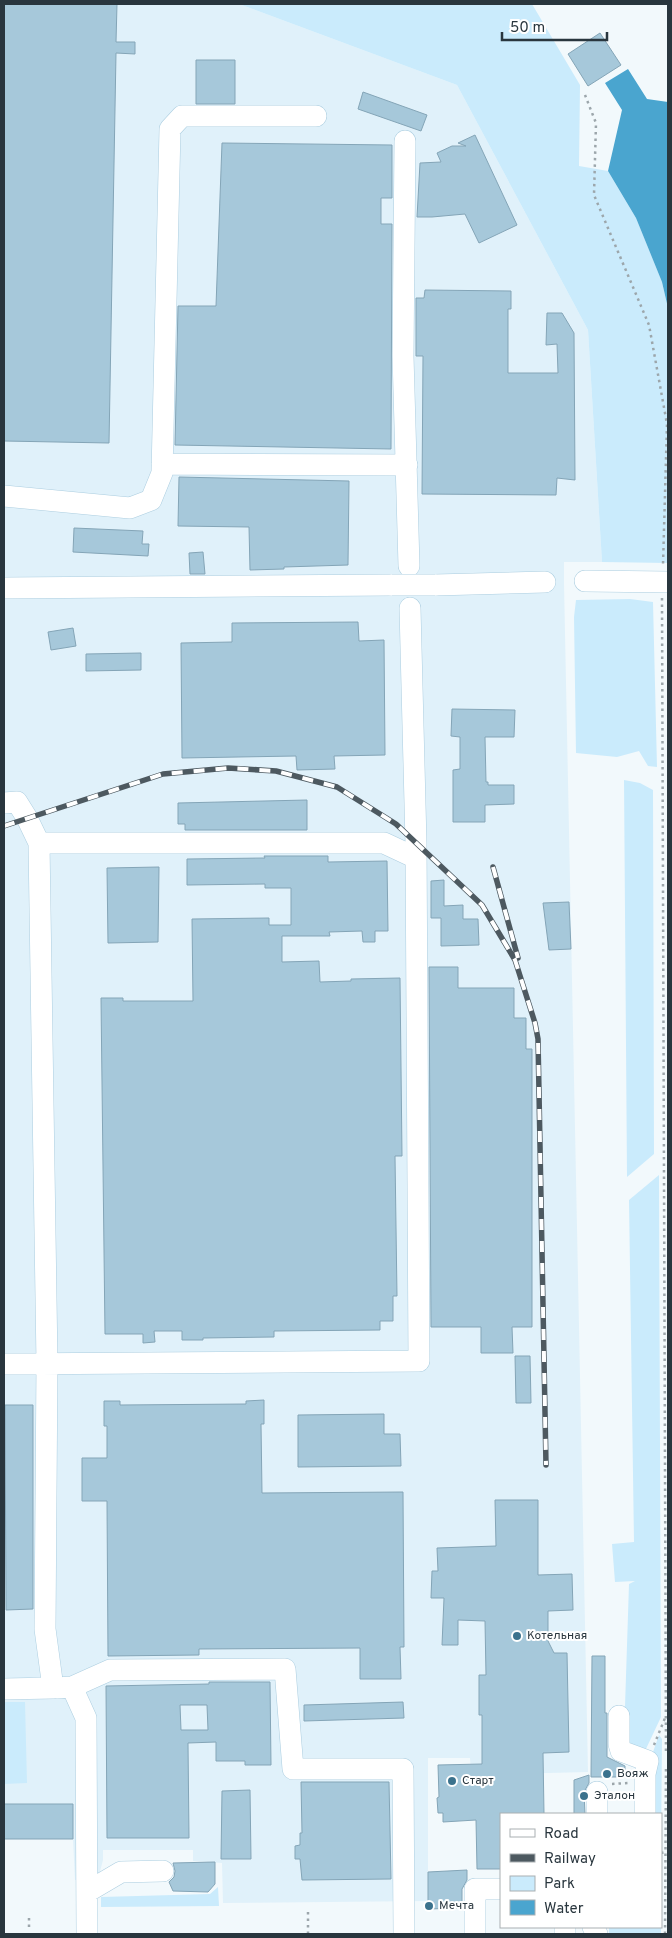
<svg xmlns="http://www.w3.org/2000/svg" width="672" height="1938" font-family="Overpass,sans-serif">
<rect width="100%" height="100%" fill="#f2f9fc"/>
<!-- built -->
<path fill="#e0f1fa" d="M4,4H239L457,85L588,330L602,562H564V583L588,1772L471,1775L470,1758H428V1901L223,1903L222,1863L193,1861V1850H103V1860L98,1879L75,1880L73,1839H4Z"/>
<!-- green -->
<path fill="#caebfc" d="M239,4H532L580,85L579,166L608,171L636,218L662,282L668,308V563L602,562L588,330L457,85Z
M630,599L653,602L657,767L648,766L639,751L617,757L576,753L574,617L576,600Z
M624,780L640,783L653,790L654,1154L627,1177Z
M659,1175L661,1717L645,1751L629,1749L624,1737L629,1584L635,1581L615,1582L612,1544L634,1542L629,1200Z
M4,1702H25L27,1783L4,1784Z
M659,1735L662,1739L661,1850V1814H647L653,1752Z
M218,1887L219,1906L101,1907V1897L210,1894Z
M661,1924V1934H609V1927H661Z"/>
<!-- water -->
<path fill="#4aa5cf" d="M628,69L647,99L668,102V308L662,282L636,218L608,171L622,110L605,83Z"/>
<!-- building -->
<path fill="#a6c8da" stroke="#84a5b7" fill-rule="evenodd" d="M4,4H117L116,42H135V54L116,53L109,443L4,441Z
M600,33L621,65L588,86L568,54Z
M196,60H235V104H196Z
M363,92L427,115L421,131L358,109Z
M475,135L517,225L479,243L465,214L432,217H417L420,163L441,162L437,153L452,146H466L458,143Z
M222,143L392,145V198H381V224H392L391,449L175,445L178,306H216Z
M425,290L511,291V309H508V373H558L557,344L546,345L547,313H562L574,333L575,480L557,478L556,495L422,494L423,356H416V298H424Z
M179,477L349,481L348,565L284,567V569L250,570L249,527L178,526Z
M74,528L143,531L142,544H149L148,556L73,552Z
M203,552L205,574H190L189,553Z
M358,622L359,641L384,640L385,755L334,756L335,769L297,770L296,756L182,758L181,643L232,642V623Z
M73,628L76,646L51,650L48,632Z
M141,653V670L86,671V654Z
M452,709L515,710L514,737H485L486,782H488V785H514V804L485,805V822H453V770L460,769V737L451,736Z
M307,800V830H185V824H178V803Z
M264,856H328V862L387,861L388,931H375V942H363L362,931L329,932L330,936H282V962L319,961L320,982L351,981V979L400,978L402,1156H395L397,1296H393V1321H380V1330L274,1331V1337L203,1338V1340H182V1331H154L155,1342L143,1343V1334H105L101,998H123V1001H193L192,919L269,918V925H291V888H265V884L187,885V859L265,858Z
M159,867L158,942L108,943L107,868Z
M444,880V906L463,905V919H478L479,945L441,946V918H431V881Z
M569,902L571,949L549,950L543,903Z
M429,967H458V988H514V1018H526V1049H532V1327H512L513,1353H481V1327H431Z
M515,1356H530L531,1403H516Z
M264,1400V1424H261L262,1493L403,1492L404,1647H400L401,1679H360V1648L199,1649V1655L108,1656L107,1501H82V1458H107V1426H104V1401H120V1405L246,1404V1401Z
M5,1405H33V1609L6,1610Z
M384,1414V1434H400L401,1466L298,1467V1415Z
M495,1500H538V1575L572,1574L573,1610L548,1611V1641L554,1653H567L569,1752L543,1753L544,1814H501V1869H477L476,1820L443,1822V1813H438L437,1798L439,1797L438,1765L482,1764V1715H479V1675H486L485,1621L458,1620V1645H442L444,1598H431L432,1571H438L437,1548L496,1546Z
M592,1656H605V1713H607V1757L625,1766V1777H591Z
M209,1682H270L271,1765H245V1761H216V1742L188,1743L189,1838H107L106,1686L209,1684ZM180,1705H207L208,1730H181Z
M403,1702L404,1718L304,1721V1705Z
M589,1775V1783L584,1792L585,1814H574V1780Z
M301,1782H389L391,1879L302,1880L300,1859H295V1846L300,1845V1833H302Z
M250,1790L251,1859H221L222,1791Z
M4,1804H73V1839H4Z
M215,1862V1884L208,1892L173,1891L169,1882L174,1877L175,1871L173,1863Z
M467,1870V1880L462,1889V1908L428,1909V1872Z"/>
<g fill="none" stroke-linecap="round" stroke-linejoin="round">
<!-- minor casing -->
<g stroke="#accee0" stroke-width="22">
<path id="minor" d="M405,141L403,356L409,566
M162,464L407,465
M4,496L130,508L151,500L162,473L170,129L182,116H316
M585,581L668,582
M435,585L545,582
M4,588L392,585
M4,803L17,802L27,818L39,843L47,1363L45,1629L53,1688L4,1689
M39,843H384L416,858
M4,1364L419,1361L416,843L410,608
M72,1687L110,1670L285,1669L293,1769H403L404,1934
M57,1688L72,1687L86,1718L87,1934
M619,1716V1744L621,1751L648,1761L645,1774V1814
M597,1792V1814
M87,1892L121,1872L163,1871
M565,1927V1934
M593,1927L597,1934
M475,1934V1889H501"/>
</g>
<!-- path -->
<path stroke="#9ca6ab" stroke-width="2.5" stroke-dasharray="2.5 4" stroke-linecap="butt" d="M585,95L596,123L594,195L649,325L667,424L663,565
M662,598L666,1755
M654,1745L665,1718
M612,1784L629,1783
M661,1853L666,1852
M29,1918V1928
M308,1934V1908
M665,1934L666,1766"/>
<!-- minor -->
<use href="#minor" stroke="#fff" stroke-width="21"/>
<!-- rail casing -->
<g stroke="#4d5960" stroke-width="5.5">
<path id="rail" d="M4,826L163,774L228,768L276,771L337,787L396,824L482,905L515,960L535,1023L538,1039L546,1465
M493,867L518,958"/>
</g>
<!-- rail -->
<use href="#rail" stroke="#fff" stroke-width="4" stroke-dasharray="11" stroke-linecap="butt"/>
<!-- minor-bridge casing -->
<g stroke="#accee0" stroke-width="22" stroke-linecap="butt">
<path id="minor-bridge" d="M392,585H435"/>
</g>
<!-- minor-bridge -->
<use href="#minor-bridge" stroke="#fff" stroke-width="21"/>
</g>
<!-- markers -->
<g fill="#3b728d" stroke="#fff" stroke-width="2">
<circle cx="517" cy="1636" r="5"/>
<circle cx="607" cy="1774" r="5"/>
<circle cx="452" cy="1781" r="5"/>
<circle cx="584" cy="1796" r="5"/>
<circle cx="429" cy="1906" r="5"/>
</g>
<g text-anchor="middle" dominant-baseline="central" stroke-width="4" stroke-linejoin="round" paint-order="stroke">
<!-- poi labels -->
<g font-size="12" fill="#29363e" stroke="#fff" text-anchor="start">
<text x="527" y="1636">Котельная</text>
<text x="617" y="1774">Вояж</text>
<text x="462" y="1781">Старт</text>
<text x="594" y="1796">Эталон</text>
<text x="439" y="1906">Мечта</text>
</g>
</g>
<!-- border -->
<rect width="672" height="1938" fill="none" stroke="#29363e" stroke-width="10"/>
<!-- legend -->
<rect x="500" y="1813" width="162" height="115" fill="#ffffff" stroke="#a9afb2"/>
<rect x="510" y="1829" width="25" height="8" fill="#ffffff" stroke="#a9afb2"/>
<text x="544" y="1838" font-size="15" fill="#29363e">Road</text>
<rect x="510" y="1854" width="25" height="8" fill="#4d5960" stroke="#a9afb2"/>
<text x="544" y="1863" font-size="15" fill="#29363e">Railway</text>
<rect x="510" y="1876" width="25" height="15" fill="#caebfc" stroke="#a9afb2"/>
<text x="544" y="1888" font-size="15" fill="#29363e">Park</text>
<rect x="510" y="1900" width="25" height="15" fill="#4aa5cf" stroke="#a9afb2"/>
<text x="544" y="1913" font-size="15" fill="#29363e">Water</text>
<!-- scale -->
<path d="M502 32v8h105v-8" fill="none" stroke="#29363e" stroke-width="2.5"/>
<text x="510" y="32" font-size="15" fill="#29363e" stroke="#ffffff" stroke-width="4" paint-order="stroke">50 m</text>
</svg>
